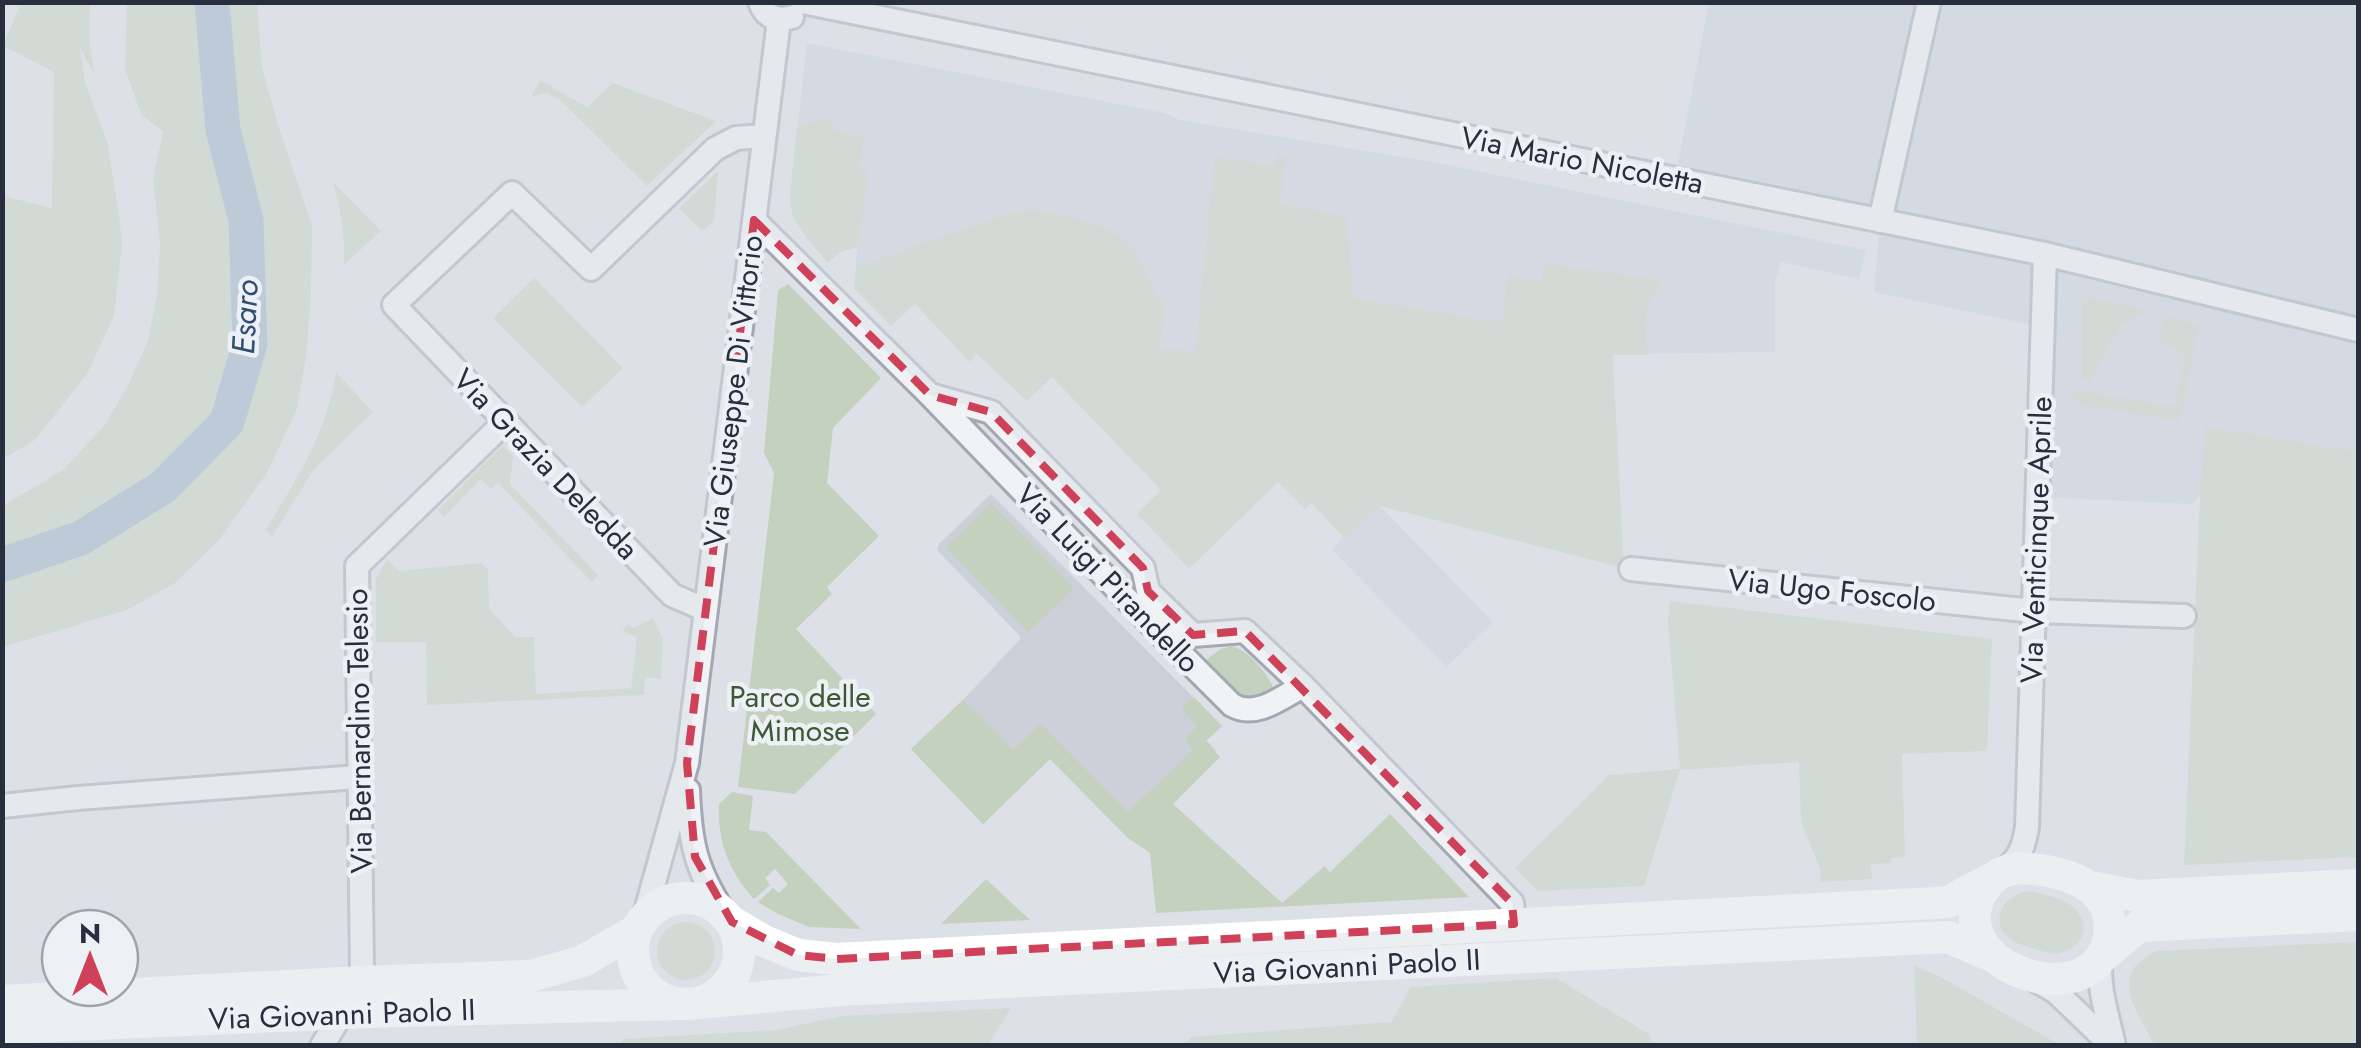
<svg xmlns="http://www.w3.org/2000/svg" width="2361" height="1048" font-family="Jost,sans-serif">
<rect width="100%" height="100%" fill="#dde1e7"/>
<!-- built -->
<path fill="#cbd0d9" d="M1709,3H2358V452L2206,426L2200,496L2191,504L2037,497L2042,327L1874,292L1880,221L1675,179Z
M807,43L1164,113L1180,120L1433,162L1866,250L1859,279L1781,262L1775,283V352L1613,354L1624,568L1380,506L1493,622L1447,667L1332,550L1344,537L1312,503L1305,509L1278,481L1107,392L856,267L857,247L840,252H819L795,221L790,195Z
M991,494L1222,726L1206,740L1216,751L1128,838L1050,759L983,824L911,749L963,700L1020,639V636L937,550L939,544Z"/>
<!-- green -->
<path fill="#c3d1be" d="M21,3H90L89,38L95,76L80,48L85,82L108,144L120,223L122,244L114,316L87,374L35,440L3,459V196L52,208L54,72L3,46Z
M127,3H257L262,67L279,128L312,225L311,296L306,357L297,409L267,473L219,540L175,583L127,610L3,647V506L63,470L104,426L127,387L148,341L157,295L160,244L153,179L163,132L141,114L125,69Z
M540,80L587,107L613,83L716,121L647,186L560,100L547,93L531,97Z
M834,117L832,130L863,138L859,169L869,172L857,247L840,252L828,263L808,240L792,215L790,195L797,127Z
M1278,155L1287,156L1279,204L1347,217L1353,298L1502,323L1508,275L1541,282L1544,264L1662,280L1647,310L1645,322L1647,355H1612L1624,568L1378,505L1344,538L1312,503L1305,509L1278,482L1189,569L1137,514L1161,490L1052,377L1027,401L977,354L970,362L915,304L891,326L854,289L856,267L1005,215L1021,211L1036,210L1092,222L1112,232L1133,249L1164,309L1160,348L1195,352L1215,157L1275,166Z
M718,171L714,221L702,231L679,208Z
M333,182L381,231L344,265C345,235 341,209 333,182Z
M534,278L623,368L582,407L493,318Z
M788,284L881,378L833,428L827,483L879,536L827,587L832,594L796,629L876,714L795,794L738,787L774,473L764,453L778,290Z
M2090,298L2150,311L2122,323L2090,381H2082V304Z
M2165,316L2198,325L2180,421L2077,404L2072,393L2082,391L2175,407L2185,358L2159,338Z
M336,372L373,412L314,469L272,537L266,529C299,476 326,434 336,372Z
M2205,426L2358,452V857L2184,865L2200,496Z
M502,446L513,456L510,484L598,575L592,582L498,483L491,489L481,479L444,517L438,510Z
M991,503L1074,588L1028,632L946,547Z
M387,559L399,571L481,563L488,570L489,609L515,637H534L536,694L631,688L637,638L622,630L629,624L634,628L653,618L663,639L661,679L645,677L644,695L427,705L426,642H376V579Z
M1670,601L1992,639L1987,751L1902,754L1905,857L1891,858V863L1871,864L1872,879L1821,882L1820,869L1801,822L1799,762L1680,770L1644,886L1538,891L1515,868L1609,775L1680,769L1668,622Z
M1232,646C1248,650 1263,669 1272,684V689L1251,700L1236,695L1208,664L1207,659L1221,649Z
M1194,697L1222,726L1206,741L1220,757L1173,804L1282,903L1325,866L1330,872L1390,814L1469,897L1156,913L1150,853L1128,838L1050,759L983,824L911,749L963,700L1013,750L1041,724L1128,812L1193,750L1185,740L1197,726L1181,709Z
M732,792L753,796L749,830L766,832L861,929L809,927L778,914L758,902L773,888L779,893L788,884L775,869L765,878L770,885L754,899C729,872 717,840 719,804Z
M986,879L1030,920L941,924Z
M2030,891C2045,895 2066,898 2076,910C2095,930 2076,955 2052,954C2040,950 2024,947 2013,941C1987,926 2001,893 2030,891Z
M657 951a29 29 0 1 1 58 0a29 29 0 1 1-58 0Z
M2358,942V1045H2170L2153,1042C2134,1007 2108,973 2157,951Z
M1914,966L1939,976L2060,1045H1917Z
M1556,978L1649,1034L1653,1045H1186L1190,1037L1391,1022L1411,987Z
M1011,1008L988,1045H620L623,1039L776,1030L842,1016Z"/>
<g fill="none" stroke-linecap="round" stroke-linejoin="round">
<!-- river -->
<path stroke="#98b0c8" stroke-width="35" d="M2,565L81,538L163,487L227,422L250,344L246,220L223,130L212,2"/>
<!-- street casing -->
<g stroke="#a3a8b1" stroke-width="28">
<path id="street" d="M760,2C765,17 777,22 792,17
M803,2L2045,254L2358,330
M754,220L930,395L1148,621L1232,705C1256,719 1282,697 1303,686
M1880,221L1929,2
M930,395L991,412L1143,568L1148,591L1193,635L1245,631L1303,686L1512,903L1514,924
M1631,569L2034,611L2184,616
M706,610L672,595L394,305L512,193L591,269L715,149L736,138L764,136
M688,790C690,842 695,868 724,913
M2,806L78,798L358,777
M2005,870C2020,857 2024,846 2027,827L2045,254
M644,918L687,763L779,20
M2101,958C2097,988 2108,1016 2114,1046
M2032,978L2056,992L2112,1046
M322,1046L361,982L362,973L357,566L505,422"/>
</g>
<!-- street -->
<use href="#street" stroke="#f0f2f6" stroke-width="22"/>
<!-- secondary -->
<path stroke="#fff" stroke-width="32" d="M2019,868C2060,870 2117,883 2109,936C2096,1020 1939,967 1982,892C1991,877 2002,870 2019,868Z
M2091,887L2137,896L2358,885
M633 951a53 53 0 1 1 106 0a53 53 0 1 1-106 0Z
M732,922L764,941L798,955L837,959L1936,903L1948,902L1995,877
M2101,958L2139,926L2358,915
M2,1001L361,982L531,976L583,961L637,930
M698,1003L840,990L1948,937L1992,956
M2,1028L393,1011L681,1004"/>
</g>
<!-- marked area -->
<path d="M0 0H2361V1048H0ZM754,220L930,395L991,412L1143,568L1148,591L1193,635L1245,631L1512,903L1514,924L837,959L798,955L732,922L695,857L687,763Z" fill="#dde1e7" fill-opacity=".55" fill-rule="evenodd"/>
<path fill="none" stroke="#ce4158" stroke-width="8" stroke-dasharray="20 12" stroke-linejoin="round" d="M754,220L930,395L991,412L1143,568L1148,591L1193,635L1245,631L1512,903L1514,924L837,959L798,955L732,922L695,857L687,763Z"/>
<g text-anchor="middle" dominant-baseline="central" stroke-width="9" stroke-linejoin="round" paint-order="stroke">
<!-- street labels -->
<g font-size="30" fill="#272f3e" stroke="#edf0f5">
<text transform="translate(1582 160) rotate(11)">Via Mario Nicoletta</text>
<text transform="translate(733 391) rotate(-83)">Via Giuseppe Di Vittorio</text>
<text transform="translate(546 464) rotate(46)">Via Grazia Deledda</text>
<text transform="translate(2036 540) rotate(-88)">Via Venticinque Aprile</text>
<text transform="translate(1108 578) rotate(46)">Via Luigi Pirandello</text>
<text transform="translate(1832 590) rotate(6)">Via Ugo Foscolo</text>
<text transform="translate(359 731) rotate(-91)">Via Bernardino Telesio</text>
<text transform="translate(1347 966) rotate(-3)">Via Giovanni Paolo II</text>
<text transform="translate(342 1014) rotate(-2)">Via Giovanni Paolo II</text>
</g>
<!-- park labels -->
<g font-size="30" fill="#3c5934" stroke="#edf0f5">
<text x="800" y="696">Parco delle<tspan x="800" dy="34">Mimose</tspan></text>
</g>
<!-- water labels -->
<g font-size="32" font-style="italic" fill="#314f71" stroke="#edf0f5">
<text transform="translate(245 317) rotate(-87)">Esaro</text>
</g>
</g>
<!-- border -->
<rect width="2361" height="1048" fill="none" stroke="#272f3e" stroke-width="10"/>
<!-- north arrow -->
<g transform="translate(90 958)"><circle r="48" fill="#edf0f5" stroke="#9ea3ac" stroke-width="2.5"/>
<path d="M0-8L18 38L0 25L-18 38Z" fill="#ce4158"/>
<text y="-15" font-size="28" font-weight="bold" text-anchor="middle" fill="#272f3e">N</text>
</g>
</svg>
